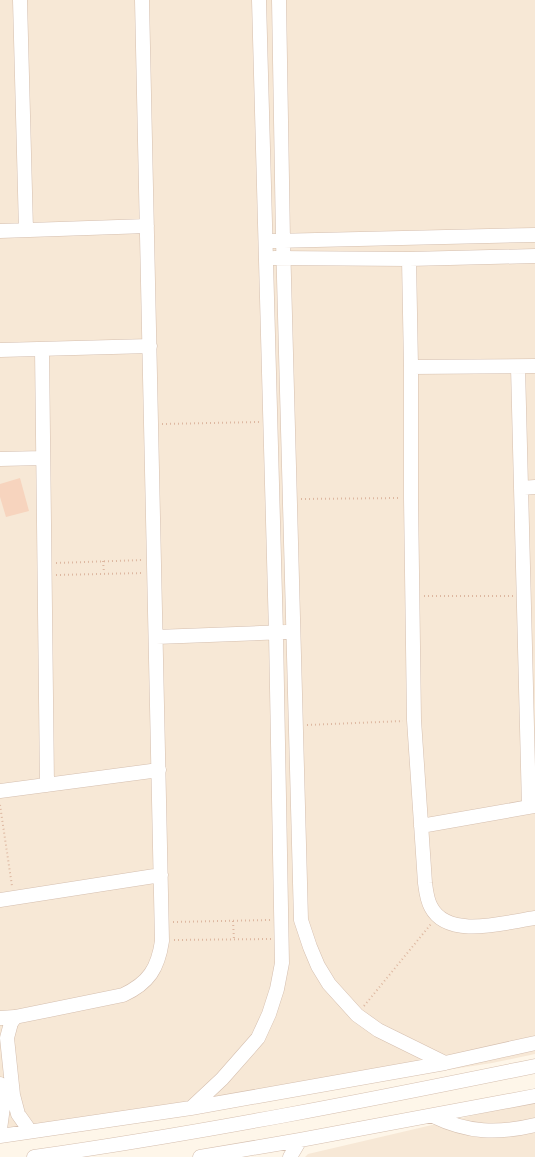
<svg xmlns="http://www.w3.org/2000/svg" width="535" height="1157" font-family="Helvetica,sans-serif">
<rect width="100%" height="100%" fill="#fef6e9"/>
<!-- residential -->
<path fill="#f7e8d6" d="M0,0H535V1054L492,1063L0,1139Z
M535,1101V1157H305L308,1154Z"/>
<!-- building -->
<path fill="#f7d4be" d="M20,478L29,511L6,517L0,497V484Z"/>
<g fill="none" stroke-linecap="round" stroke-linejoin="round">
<!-- minor casing -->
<g stroke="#d5bfaf" stroke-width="15">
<path id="minor" d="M20,0L26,230
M279,0L283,240L301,920L310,947L318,966L329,984L357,1015L378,1030L445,1063
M0,231L147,226
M273,241L535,235
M274,258L409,259L535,256
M409,259L411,367V498L414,720L425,883C426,891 427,900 431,907C448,940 506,922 535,918
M42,349L47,785
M0,350L150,346
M411,367L535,366
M518,367L529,807
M0,459L43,458
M521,488L535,487
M156,637L286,632
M0,791L159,770
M421,826L535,806
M0,900L161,875
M15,1017L11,1023L7,1038L13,1095L18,1114L30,1131
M0,1018L15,1017L123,995C149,983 158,968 162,941L142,0
M0,1084L3,1107L0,1129
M191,1108L222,1079L258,1038L269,1014L277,989L282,963L276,633L259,0
M433,1116C468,1133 498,1134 535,1125
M0,1136L191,1108L445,1063L535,1043
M34,1157C202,1133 369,1100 535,1066
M200,1157L300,1140L535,1096
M290,1157L300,1140"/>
</g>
<!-- path -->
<path stroke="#ddb7a0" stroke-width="2" stroke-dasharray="1 3" stroke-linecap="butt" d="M162,424L260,422
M301,499L399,498
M103,561L104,573
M56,563L143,560
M56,575L143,573
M424,596H513
M307,725L403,721
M0,805L12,886
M233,921L234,940
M173,922L271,920
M174,940L271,939
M364,1006L431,924"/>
<!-- minor -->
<use href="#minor" stroke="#fff" stroke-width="14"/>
</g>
</svg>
